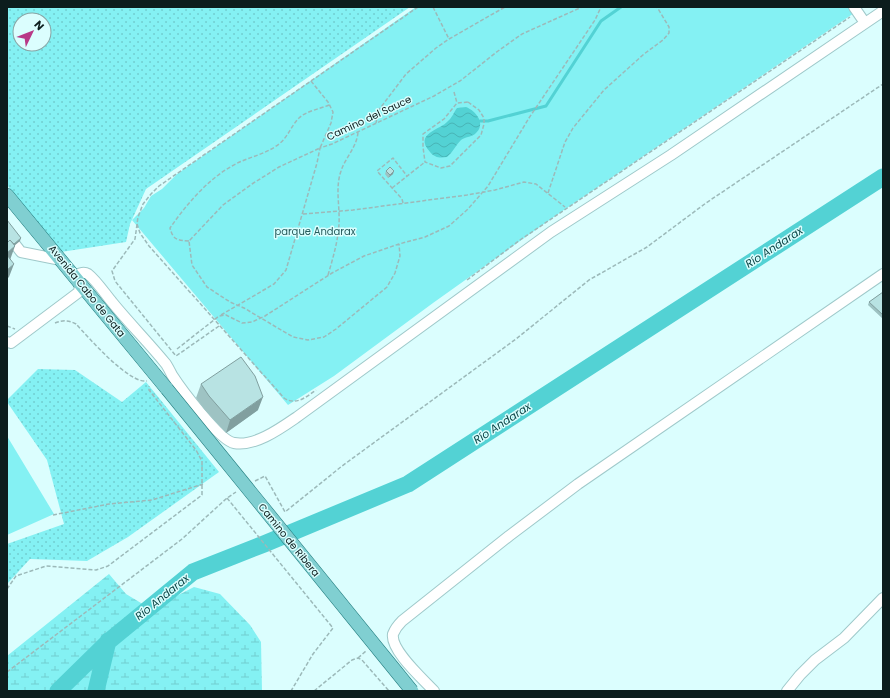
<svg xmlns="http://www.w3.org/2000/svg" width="890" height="698" font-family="Poppins,sans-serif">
<defs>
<pattern id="grass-dots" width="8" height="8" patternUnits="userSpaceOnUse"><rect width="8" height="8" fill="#84f1f3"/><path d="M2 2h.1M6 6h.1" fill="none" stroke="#71ced0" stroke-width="1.8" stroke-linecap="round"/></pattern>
<pattern id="wetland-marsh" width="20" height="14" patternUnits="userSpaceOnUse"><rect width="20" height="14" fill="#84f1f3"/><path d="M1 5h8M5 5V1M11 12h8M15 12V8" fill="none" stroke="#71ced0"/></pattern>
<pattern id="water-waves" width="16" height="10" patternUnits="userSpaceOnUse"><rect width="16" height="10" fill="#53d2d4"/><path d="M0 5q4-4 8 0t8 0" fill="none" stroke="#47b4b6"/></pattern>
</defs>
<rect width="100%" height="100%" fill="#dbfefe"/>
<!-- grass -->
<path fill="url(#grass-dots)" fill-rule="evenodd" d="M7,7H410L146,189L130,224L126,242L61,252L7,185ZM20,20H44V44H20Z
M38,369L75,370L122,402L146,382L219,472L128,537L87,561L30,559L7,584V544L64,524L47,460L7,402V400Z"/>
<!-- wetland -->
<path fill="url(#wetland-marsh)" d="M109,574L126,594L151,609L194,587L220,594L250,625L261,642L262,691H7V656Z"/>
<!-- green -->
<path fill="#84f1f3" d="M416,7H863L558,214L433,303L334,376L288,405L132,220L144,208L151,196L162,189L177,174Z
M7,436L54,514L7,535Z"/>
<!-- water -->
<path fill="url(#water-waves)" d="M466,107C476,111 487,124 475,134C471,137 465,137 461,140C456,145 453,152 447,157C440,158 435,158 430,152C413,133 441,130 448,121C452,118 454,112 457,108Z"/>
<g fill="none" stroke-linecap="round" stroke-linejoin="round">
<!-- stream -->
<path stroke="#53d2d4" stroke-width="3" d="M480,121H488L546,106L601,21L621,7"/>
<!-- river -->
<path stroke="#53d2d4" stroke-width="17" d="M58,691L109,641L193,572L264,544L408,484L883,177
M96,691L108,641"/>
<!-- minor casing -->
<g stroke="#9fc9ca" stroke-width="12">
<path id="minor" d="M854,7L865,23
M7,234L21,252L61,260
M74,276C79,274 83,271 88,274C96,280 106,295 112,302C129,323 149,343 166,364C168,367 170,371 172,375C181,389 220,441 234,443C255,447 281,428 297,417L551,232L671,155L883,11
M7,342L11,343L79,292L80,283
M434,691C423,679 390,650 393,634C395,629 398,625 402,621L509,536L578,484L883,274
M787,691L800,675L815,660L844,638L883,598"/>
</g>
<!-- major casing -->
<g stroke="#217c7e" stroke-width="14">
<path id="major" d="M7,195L167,389"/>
</g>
<!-- path -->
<path stroke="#9cb9b9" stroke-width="1.5" stroke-dasharray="4 2" stroke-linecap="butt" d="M433,7L449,39
M311,81L328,102L333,112L331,123L320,148L279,167L252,184L223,205L189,241L192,265L207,287L230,302L244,308L293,337L308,340L324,337L336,329L387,287L395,273L400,256L399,244
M454,92L457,103
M468,102L479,110L484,118V124L481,135L450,166L441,168L425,162L423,147V134L444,119L457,103Z
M376,123L378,111L406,74L436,48L449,39L505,7
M392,188L425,162
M548,193L565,142L573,128L604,90L644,54L663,40L669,33V27L657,7
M403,203L402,199L377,171L393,158L407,176
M303,214L353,210L467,195L495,190L524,182L536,184L565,207
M137,224L140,233L149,246L284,398C296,406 306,397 316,390
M189,241C177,240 173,240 170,228C186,205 207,180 232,166C247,157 265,155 279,144C288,137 291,126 299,118C306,111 320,109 329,105
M328,275C333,258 338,241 339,224C340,206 335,188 341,171C345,158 357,147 358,132
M467,280L520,240L850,17
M221,315L274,284L286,270L317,163L320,148L332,144L434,96L460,81L498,51L522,34L582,7
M55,323C62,320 69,320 76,324C89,338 129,384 147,381
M7,326L15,329
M219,326L176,356L115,281L112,271L135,239L138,217L143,204L151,194L159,186L418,7
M177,349L219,316L226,315L242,323L252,322L265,316L332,273L364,256L399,244L425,237L449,226L468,209L488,186L529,118L595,20L601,7
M255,481L265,476L285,512L342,466L516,339L589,280L647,247L706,203L883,84
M227,498L333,628L313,654L291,691
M53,515L109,504L152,500L203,484
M7,589L16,576L46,566L96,570L108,566L202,495V461L196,450L149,390V386
M358,658L366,651
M7,672L182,539L227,498L236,492
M314,691L352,660L358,658L362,660L389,691"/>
<!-- minor -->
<use href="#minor" stroke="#fff" stroke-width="10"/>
<!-- major -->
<use href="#major" stroke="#80cfd1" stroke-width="13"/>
<!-- major-bridge casing -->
<g stroke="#217c7e" stroke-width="14" stroke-linecap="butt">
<path id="major-bridge" d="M167,389L412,691"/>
</g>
<!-- major-bridge -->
<use href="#major-bridge" stroke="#80cfd1" stroke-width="13"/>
</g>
<!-- wall -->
<path fill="#9ec3c3" d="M386,171L393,174L388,178L385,174Z
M883,292V319L868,305L869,302Z
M201,384L258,410L226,433L204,409L196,398Z"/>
<!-- shaded-wall -->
<path fill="#819f9f" d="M394,171L393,174L388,178L390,175Z
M21,238L20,241L7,252V250Z
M15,246L10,260L7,262V253Z
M14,264L9,277L7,279V270Z
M263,397L258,410L226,433L230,420Z"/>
<!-- building -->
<path fill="#b8e3e3" stroke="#819f9f" d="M390,167L394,171L390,175L386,171Z
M7,220L21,238L14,244L10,240L8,242L7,241Z
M10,240L15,246L7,253V241L8,242Z
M7,255L14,264L7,270Z
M883,292V315L869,302Z
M241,357L255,376L263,397L230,420L209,396L201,384Z"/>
<g text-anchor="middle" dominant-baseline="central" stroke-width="3" stroke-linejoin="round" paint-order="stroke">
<!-- street labels -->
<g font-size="10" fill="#0c1d1d" stroke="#dbfefe">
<text transform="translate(369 118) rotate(-25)">Camino del Sauce</text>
<text transform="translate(87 291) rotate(51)">Avenida Cabo de Gata</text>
<text transform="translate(289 540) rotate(51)">Camino de Ribera</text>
</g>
<!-- park labels -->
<g font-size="10" fill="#255b5c" stroke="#dbfefe">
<text x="315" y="231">parque Andarax</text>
</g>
<!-- water labels -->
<g font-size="11" font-style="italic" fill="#0b4647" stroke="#dbfefe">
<text transform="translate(774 247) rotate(-33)">Río Andarax</text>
<text transform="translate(502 423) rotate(-33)">Río Andarax</text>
<text transform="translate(162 597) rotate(-39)">Río Andarax</text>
</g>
</g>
<!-- border -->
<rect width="890" height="698" fill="none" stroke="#0c1d1d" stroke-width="16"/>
<!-- north arrow -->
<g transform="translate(32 32) rotate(47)"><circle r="19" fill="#dbfefe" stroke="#88a4a4"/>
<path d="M0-3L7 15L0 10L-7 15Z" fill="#b83987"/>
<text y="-6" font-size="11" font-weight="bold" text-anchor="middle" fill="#0c1d1d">N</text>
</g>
</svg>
